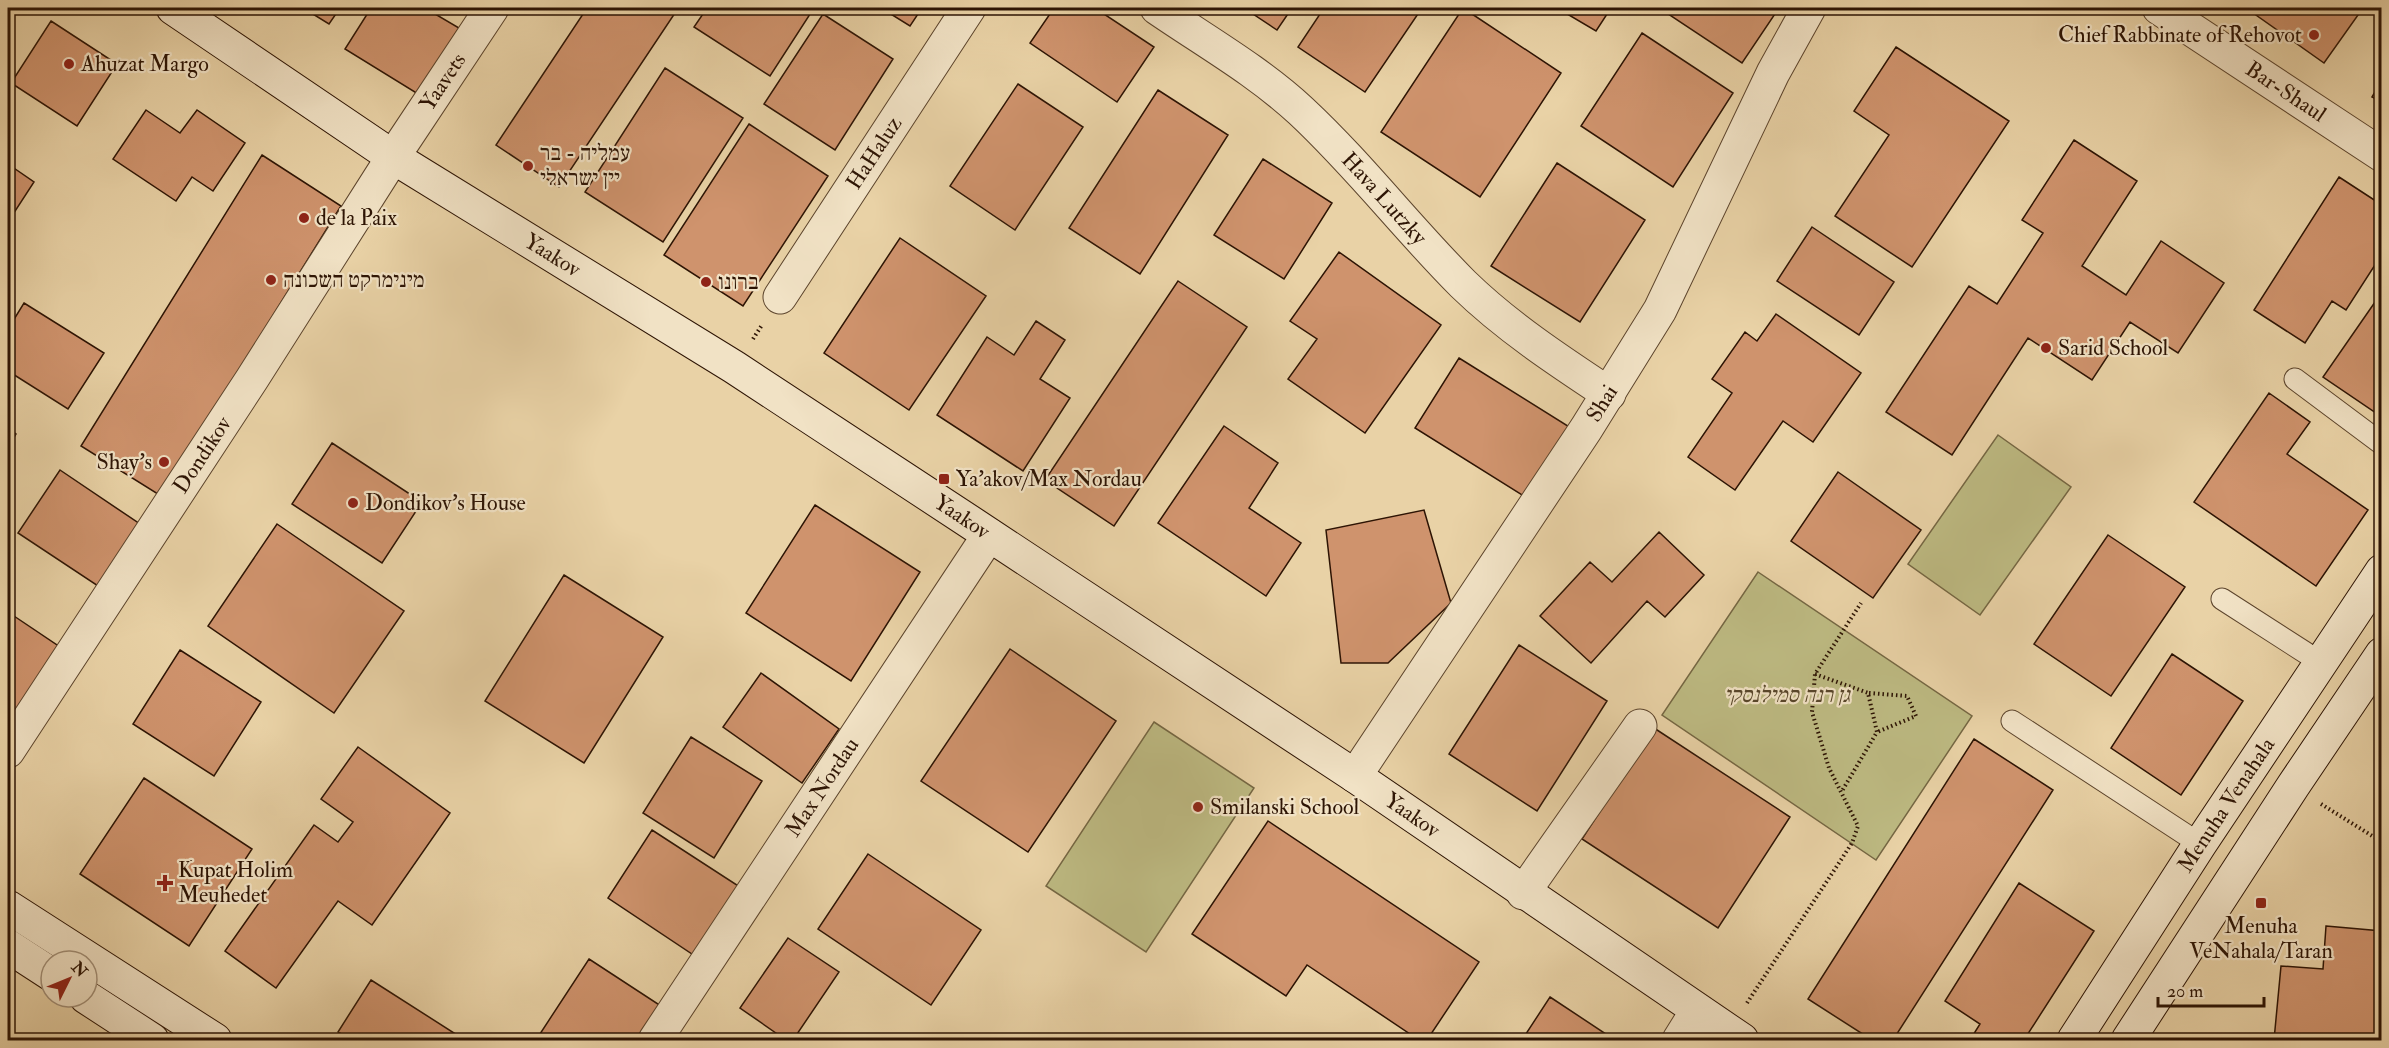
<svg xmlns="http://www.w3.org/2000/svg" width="2389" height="1048" font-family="'IM FELL Double Pica','Frank Ruhl Libre',serif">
<rect width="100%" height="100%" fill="#e9d2a6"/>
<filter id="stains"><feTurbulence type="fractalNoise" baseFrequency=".00333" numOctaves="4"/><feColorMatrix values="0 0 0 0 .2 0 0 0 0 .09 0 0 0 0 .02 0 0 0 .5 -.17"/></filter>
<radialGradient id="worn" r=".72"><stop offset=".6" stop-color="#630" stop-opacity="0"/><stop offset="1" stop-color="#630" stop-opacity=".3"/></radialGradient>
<!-- green -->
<path fill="#bdba82" stroke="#756743" stroke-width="1.5" d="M1998,435L2071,487L1980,615L1908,564Z
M1758,572L1972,716L1876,860L1662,715Z
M1154,722L1254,788L1146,952L1046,886Z"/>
<!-- building -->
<path fill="#cf936d" stroke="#2d1404" stroke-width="1.5" d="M303,8H340L329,24Z
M371,8H425L459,28L418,94L345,49Z
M587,8H673L677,10L559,187L496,145Z
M707,8H814L770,76L694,27Z
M881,8H922L910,26Z
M1054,8H1095L1154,47L1117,102L1030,43Z
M1244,8H1292L1277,30Z
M1324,8H1422L1365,92L1298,47Z
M1463,8L1561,73L1480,197L1381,132Z
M1557,8H1611L1596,31Z
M1664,8H1779L1742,63L1662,10Z
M2246,8H2363L2324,63Z
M823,14L893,59L835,150L764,104Z
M51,21L117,64L77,126L11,83Z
M1642,33L1733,93L1673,187L1581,126Z
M1896,47L2009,121L1912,267L1835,216L1889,135L1854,111Z
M665,68L743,118L663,242L585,192Z
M2382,80V102L2372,97Z
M1018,84L1083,127L1015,230L950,186Z
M1158,90L1228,135L1140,274L1069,228Z
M146,110L180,133L197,110L245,143L213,191L192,177L176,201L113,159Z
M749,124L828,176L743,306L664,255Z
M2074,140L2137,181L2082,266L2126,295L2161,241L2224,283L2178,353L2130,322L2092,380L2028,338L1952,455L1886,412L1969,286L1997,304L2043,233L2022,220Z
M262,155L341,206L161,496L81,446Z
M1263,159L1332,203L1284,279L1214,235Z
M1557,163L1645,220L1580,322L1491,266Z
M8,164L34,182L8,222Z
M2339,177L2382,205V254L2346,310L2332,301L2305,343L2254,310Z
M1812,227L1894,282L1859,335L1777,281Z
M900,238L986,296L909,410L824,353Z
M1339,252L1441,325L1365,433L1288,379L1317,339L1290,321Z
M1178,281L1247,327L1114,526L1045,480Z
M2382,292V417L2323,377Z
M24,303L104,353L68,409L8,371V329Z
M1776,314L1861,373L1813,442L1783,421L1735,490L1688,457L1732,393L1712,379L1745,332L1757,341Z
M1036,321L1065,340L1040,379L1070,398L1023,471L937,415L987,337L1014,355Z
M1459,358L1571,428L1527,498L1415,428Z
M2269,393L2310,422L2287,454L2368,510L2316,586L2194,502Z
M1224,426L1278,463L1249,508L1301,543L1266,596L1158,523Z
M8,428L16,434L8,448Z
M332,443L422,502L382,563L292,504Z
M60,470L140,524L98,586L18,533Z
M1838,472L1921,530L1873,598L1791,541Z
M815,505L920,572L851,681L746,613Z
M1424,510L1451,603L1388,663H1341L1326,530Z
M277,524L404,611L334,713L208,626Z
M1659,532L1704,575L1665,617L1647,601L1591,663L1540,616L1590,562L1612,582Z
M2108,535L2185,587L2111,696L2034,644Z
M564,575L663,637L584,763L485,701Z
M8,612L60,647L8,729Z
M1519,645L1607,701L1537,811L1449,754Z
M1010,649L1116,721L1028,852L921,781Z
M180,650L261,702L214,776L133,724Z
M2172,654L2243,701L2181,795L2111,748Z
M761,673L839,729L802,783L723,727Z
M1654,728L1790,817L1718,928L1582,839Z
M691,737L762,781L714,858L643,813Z
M1974,739L2053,790L1893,1040H1872L1808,999Z
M358,747L450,813L372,925L338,901L276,988L225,951L314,825L338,842L353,822L321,799Z
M144,778L252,849L189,946L80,874Z
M1268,821L1479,962L1427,1040H1419L1307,965L1286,996L1192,934Z
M652,830L743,889L698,958L608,898Z
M868,854L981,930L931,1005L818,929Z
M2019,883L2094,931L2024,1040H1970L1980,1024L1945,1001Z
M2326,926L2382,931V1040H2274L2281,966L2323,969Z
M788,938L839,972L793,1040H786L740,1008Z
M589,959L661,1006L639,1040H536Z
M371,980L465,1040H352L338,1032Z
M1550,997L1615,1040H1522Z"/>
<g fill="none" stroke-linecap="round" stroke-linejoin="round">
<!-- lane casing -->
<g stroke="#5c442c" stroke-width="23">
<path id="lane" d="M2295,379L2382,444
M2222,599L2320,662
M2012,721L2200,844"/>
</g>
<!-- street casing -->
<g stroke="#5c442c" stroke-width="35">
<g id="street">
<path id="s1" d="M1157,8C1205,41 1258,71 1301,111C1359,165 1407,228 1463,284C1506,326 1559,361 1609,394"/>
<path id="s2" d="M2159,8L2382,155"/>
<path id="s3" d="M780,297L969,8"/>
<path id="s4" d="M8,751L252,379L393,157L492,8"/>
<path id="s5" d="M1355,776L1586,429L1660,310L1773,73L1809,8"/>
<path d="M1523,893L1640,726"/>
<path id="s6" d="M655,1040L989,535"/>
<path d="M1679,1040L1697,1011"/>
</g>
</g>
<!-- secondary casing -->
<g stroke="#2d1404" stroke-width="35">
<g id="secondary">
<path id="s7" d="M173,8L393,157L734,367L973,524L1355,776L1742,1040"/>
<path d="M8,907L215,1040"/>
<path d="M8,946L51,974"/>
<path d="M86,997L152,1040"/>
<path id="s8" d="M2074,1040L2200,844L2382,571"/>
<path d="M2128,1040L2293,786L2382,654"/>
</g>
</g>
<!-- path -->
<path stroke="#2d1404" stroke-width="4" stroke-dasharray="1.5 3" stroke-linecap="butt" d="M753,339L762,325
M1815,674L1868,693L1877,732L1842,791
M1869,693L1907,696L1916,716L1877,732
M2321,804L2382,842
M1747,1003L1852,843L1858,826L1829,768L1812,712L1815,674L1861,603"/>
<!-- lane -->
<use href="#lane" stroke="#f1e2c5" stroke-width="21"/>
<!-- street -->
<use href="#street" stroke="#f1e2c5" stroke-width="33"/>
<!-- secondary -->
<use href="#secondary" stroke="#f1e2c5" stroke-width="33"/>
</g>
<!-- markers -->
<g fill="#8f2418" stroke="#f1e2c5" stroke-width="2">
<circle cx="2314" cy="35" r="6"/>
<circle cx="69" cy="64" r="6"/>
<circle cx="528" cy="166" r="6"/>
<circle cx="304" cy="218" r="6"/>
<circle cx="271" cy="280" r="6"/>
<circle cx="706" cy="282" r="6"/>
<circle cx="2046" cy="348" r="6"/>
<circle cx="164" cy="462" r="6"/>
<rect x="938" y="473" width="12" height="12" rx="3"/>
<circle cx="353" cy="503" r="6"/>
<circle cx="1198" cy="807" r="6"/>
<path d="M162 874h6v6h6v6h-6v6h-6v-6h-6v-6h6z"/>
<rect x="2255" y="897" width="12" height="12" rx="3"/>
</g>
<g text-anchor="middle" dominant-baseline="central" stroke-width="4.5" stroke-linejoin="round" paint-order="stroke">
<!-- poi labels -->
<g font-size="22" fill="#2d1404" stroke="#f1e2c5" text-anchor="start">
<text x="2302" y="35" text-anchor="end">Chief Rabbinate of Rehovot</text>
<text x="81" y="64">Ahuzat Margo</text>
<text x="540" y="153">עמליה - בר<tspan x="540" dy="25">יין ישראלי</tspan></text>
<text x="316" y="218">de la Paix</text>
<text x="283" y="280">מינימרקט השכונה</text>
<text x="718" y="282">ברונו</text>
<text x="2058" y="348">Sarid School</text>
<text x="152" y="462" text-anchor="end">Shay's</text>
<text x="956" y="479">Ya'akov/Max Nordau</text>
<text x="365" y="503">Dondikov's House</text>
<text x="1210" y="807">Smilanski School</text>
<text x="178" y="870">Kupat Holim<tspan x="178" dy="25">Meuhedet</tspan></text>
<text x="2261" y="926" text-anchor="middle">Menuha<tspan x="2261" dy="25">VeNahala/Taran</tspan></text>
</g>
<!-- street labels -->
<g font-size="22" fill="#2d1404" stroke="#f1e2c5">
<text stroke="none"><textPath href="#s4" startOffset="798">Yaavets</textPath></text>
<text stroke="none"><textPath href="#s2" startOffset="152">Bar-Shaul</textPath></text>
<text stroke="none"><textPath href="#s3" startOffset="172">HaHaluz</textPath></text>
<text stroke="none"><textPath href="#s1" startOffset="298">Hava Lutzky</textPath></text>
<text stroke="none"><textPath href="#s7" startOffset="453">Yaakov</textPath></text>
<text stroke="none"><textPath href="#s5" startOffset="447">Shai</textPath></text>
<text stroke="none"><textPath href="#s4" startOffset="354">Dondikov</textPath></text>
<text stroke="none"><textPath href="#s7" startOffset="939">Yaakov</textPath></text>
<text stroke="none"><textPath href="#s6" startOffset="303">Max Nordau</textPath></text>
<text stroke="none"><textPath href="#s8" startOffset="280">Menuha Venahala</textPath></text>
<text stroke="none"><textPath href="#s7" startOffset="1479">Yaakov</textPath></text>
</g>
<!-- park labels -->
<g font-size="22" font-style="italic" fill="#58462a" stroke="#f1e2c5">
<text x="1787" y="695">גן רנה סמילנסקי</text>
</g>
</g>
<!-- margin -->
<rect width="2389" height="1048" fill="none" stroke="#e9d2a6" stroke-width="30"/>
<rect x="9" y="9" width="2371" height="1030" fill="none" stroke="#2d1404" stroke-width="3"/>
<rect x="15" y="15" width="2359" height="1018" fill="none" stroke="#2d1404" stroke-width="1.5"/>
<!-- north arrow -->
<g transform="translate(69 979) rotate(47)"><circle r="28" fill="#f1e2c5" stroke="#a39078" stroke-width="1.5"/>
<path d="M0-4.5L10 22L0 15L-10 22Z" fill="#8f2418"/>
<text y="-9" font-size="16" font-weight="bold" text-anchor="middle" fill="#2d1404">N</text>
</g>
<!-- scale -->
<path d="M2158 997v9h106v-9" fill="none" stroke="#2d1404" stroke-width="3"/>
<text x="2167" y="997" font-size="18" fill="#2d1404" stroke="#f1e2c5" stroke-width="4.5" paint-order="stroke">20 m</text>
<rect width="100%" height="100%" filter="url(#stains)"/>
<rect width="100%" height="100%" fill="url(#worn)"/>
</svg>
